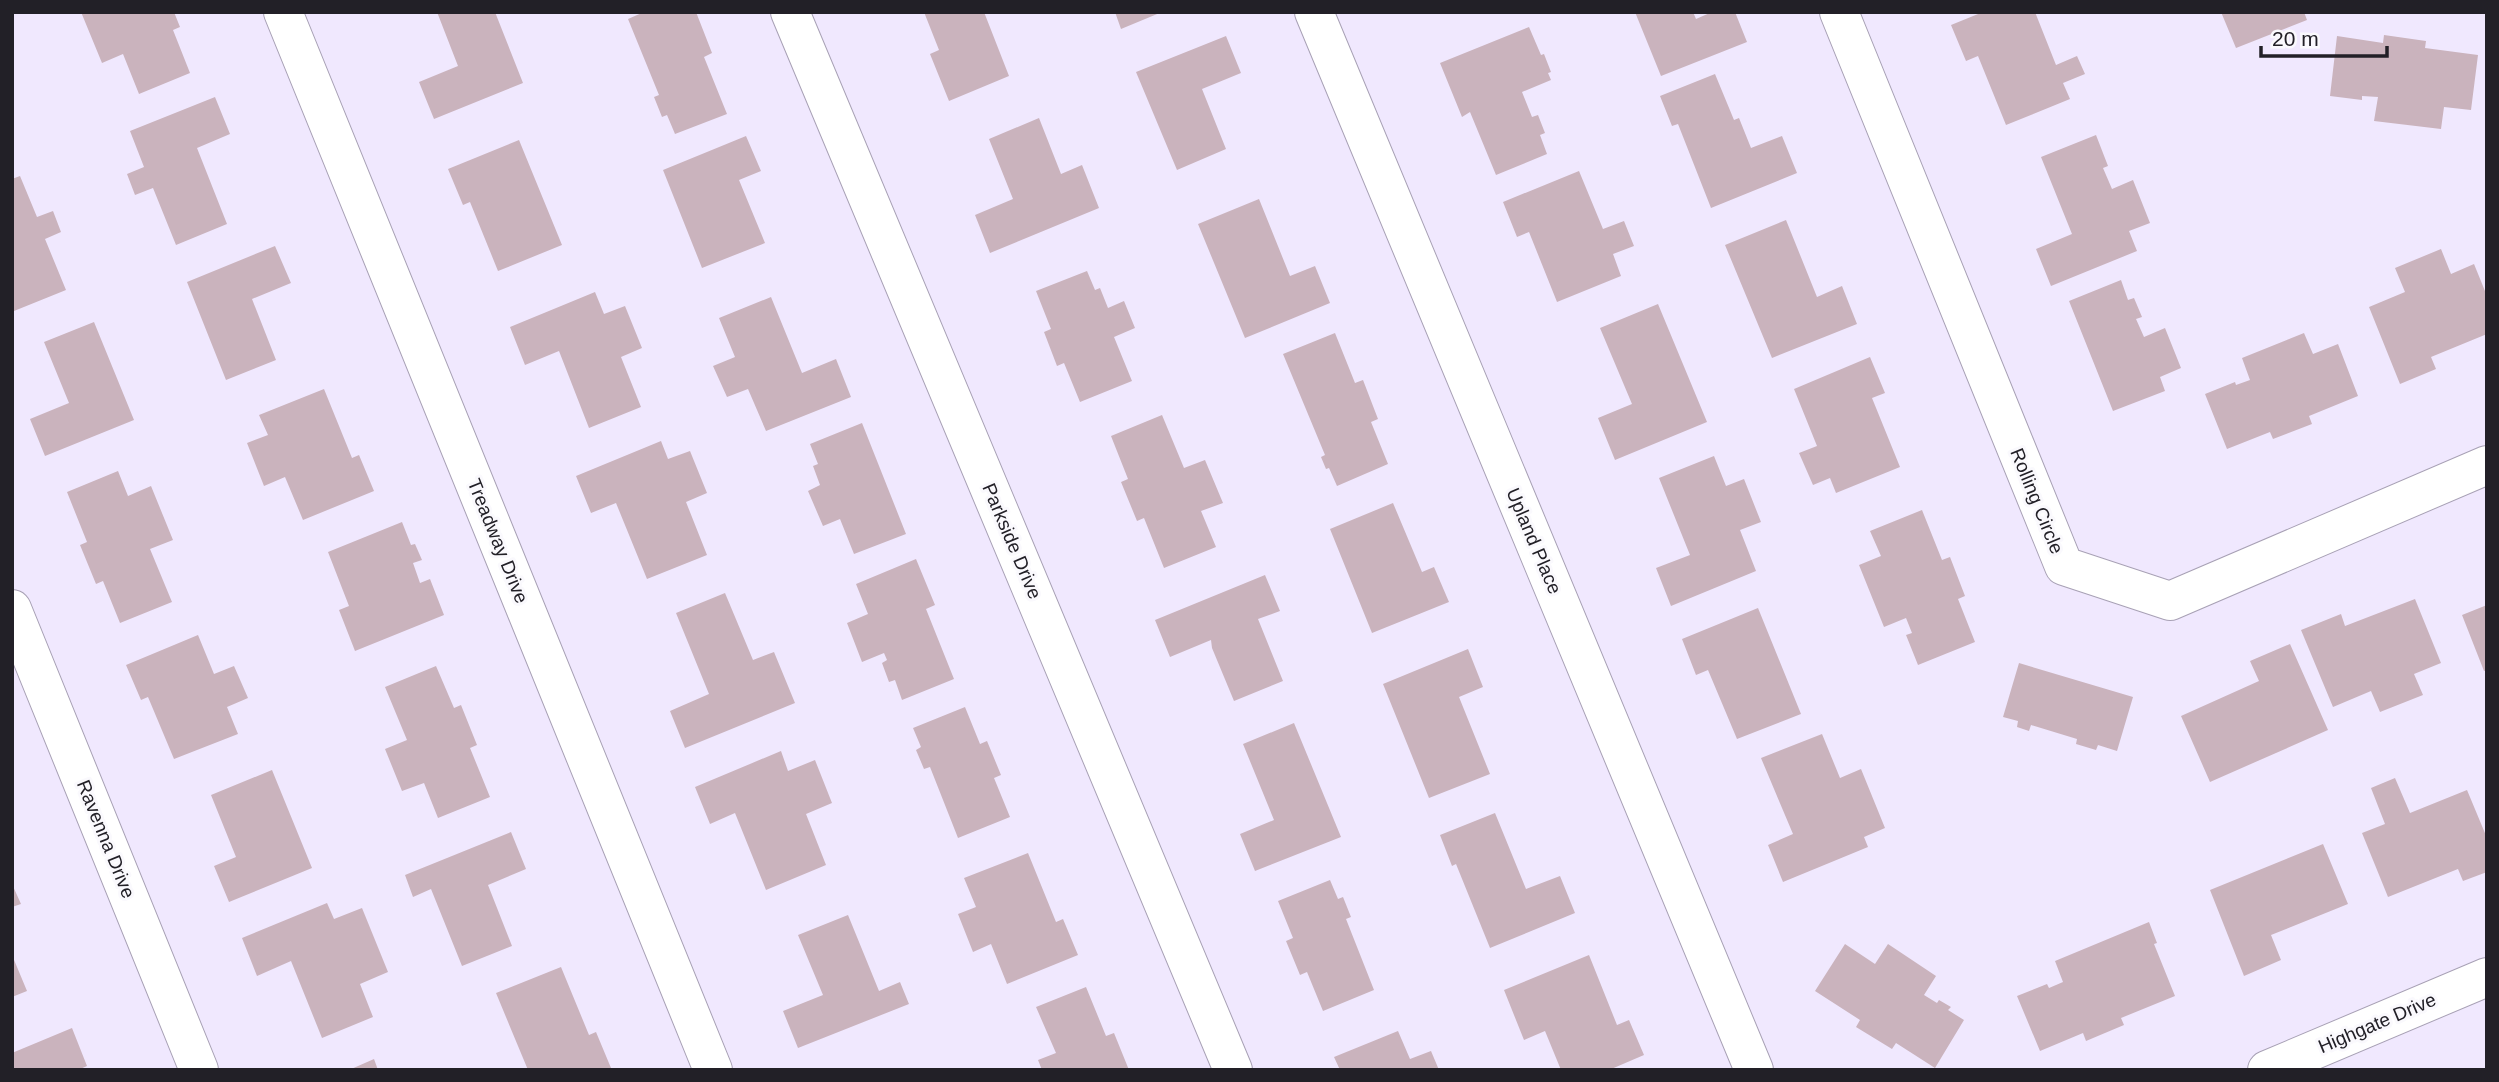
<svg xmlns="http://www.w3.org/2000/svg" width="2499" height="1082" font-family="Arial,sans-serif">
<rect width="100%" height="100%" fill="#f0e8fe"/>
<!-- building -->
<path fill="#cab3bd" d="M81,12H174L180,27L173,30L190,73L139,94L123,54L102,63Z
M437,12H495L523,83L434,119L419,82L458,66Z
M644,12H696L712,53L704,57L727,114L675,134L667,115L662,117L654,97L659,95L628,19Z
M924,12H984L1009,76L949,101L930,54L939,50Z
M1115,12H1162L1121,29Z
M1635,12H1693L1696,19L1712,12H1735L1747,42L1661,76Z
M1983,12H2035L2056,65L2077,56L2085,74L2063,83L2070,99L2006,125L1978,56L1966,61L1951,25Z
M2221,12H2304L2307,20L2236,48Z
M1529,27L1541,55L1544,54L1551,72L1548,73L1551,80L1522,92L1532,117L1538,115L1545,133L1540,135L1547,154L1496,175L1470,112L1462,117L1440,63Z
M2384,35L2426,41L2425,48L2478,55L2471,110L2444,107L2441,129L2374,121L2378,97L2362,96V100L2330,96L2337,36L2383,43Z
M1226,36L1241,73L1202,89L1226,149L1177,170L1136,72Z
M1715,74L1734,120L1739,118L1751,148L1782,136L1797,173L1711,208L1678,124L1672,126L1660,96Z
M215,97L230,134L197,148L227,224L176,245L153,188L135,195L127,174L144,167L130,131Z
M1039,118L1061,174L1082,165L1099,208L990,253L975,215L1013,199L989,139Z
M2096,135L2108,166L2103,168L2112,189L2133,180L2150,223L2129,231L2137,251L2051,286L2036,249L2072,234L2041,157Z
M746,136L761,171L739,180L765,243L702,268L663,170Z
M519,140L562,245L498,271L470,202L463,205L448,169Z
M1579,171L1603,229L1624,221L1634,246L1613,254L1621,276L1557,302L1529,232L1517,237L1503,202Z
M20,176L37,217L53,211L61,232L45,239L66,290L14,311L12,306V179Z
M1259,199L1290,276L1315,266L1330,303L1245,338L1198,224Z
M1786,220L1817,297L1842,286L1857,324L1772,358L1725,245Z
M275,246L291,283L252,299L276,360L226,380L187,282Z
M2441,249L2451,274L2474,264L2487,296V334L2431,357L2436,369L2400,384L2369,307L2405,292L2395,268Z
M1087,271L1095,290L1100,288L1108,308L1124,301L1135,328L1114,337L1132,381L1080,402L1064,363L1057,366L1044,332L1051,329L1036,291Z
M2121,280L2128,300L2134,298L2142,317L2136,319L2144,337L2165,328L2181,368L2160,377L2165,391L2113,411L2069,301Z
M595,292L604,314L625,306L642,348L621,357L641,407L589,428L559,351L525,365L510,327Z
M771,297L802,373L836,359L851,397L766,431L748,389L727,397L713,366L735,357L719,318Z
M1658,304L1707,422L1615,460L1598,418L1632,404L1600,328Z
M94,322L134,420L45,456L30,419L69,403L44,342Z
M1335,333L1355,383L1363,380L1378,419L1371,422L1388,464L1337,486L1329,468L1326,469L1321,457L1325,455L1283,354Z
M2304,333L2313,354L2338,344L2358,396L2309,416L2312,424L2273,439L2270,432L2227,449L2205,394L2235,382L2236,385L2250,380L2242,358Z
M1870,357L1885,393L1872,398L1900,467L1836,493L1830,478L1813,485L1799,453L1817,446L1794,389Z
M324,389L352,458L359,455L374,491L303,520L285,477L264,486L247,443L268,435L259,415Z
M1162,415L1184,468L1205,460L1223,503L1201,511L1216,547L1164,568L1144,518L1137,521L1121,482L1128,479L1111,436Z
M862,423L906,534L854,554L840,519L823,526L808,491L820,485L813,466L818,464L810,444Z
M661,441L668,459L690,451L707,493L686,502L707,555L647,579L616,503L591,513L576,476Z
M1714,456L1726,486L1744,479L1761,522L1740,530L1756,571L1671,606L1656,568L1690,555L1659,478Z
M118,471L128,496L151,486L173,540L150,549L172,602L120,623L103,581L96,584L80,545L87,542L67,492Z
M1393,503L1422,572L1434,567L1449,602L1372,633L1330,529Z
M1922,510L1942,560L1950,557L1965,596L1958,599L1975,642L1918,665L1906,635L1912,633L1906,618L1884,627L1859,565L1881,556L1870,531Z
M402,522L411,545L415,544L422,560L413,563L420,583L430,579L444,615L355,651L339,610L349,606L328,552Z
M916,559L935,605L926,609L954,679L902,700L895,680L889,682L882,663L887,660L884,653L862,662L847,623L868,614L856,584Z
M1265,575L1280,611L1258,619L1283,681L1234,701L1212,648L1211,640L1170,657L1155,620Z
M725,593L753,660L774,652L795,703L685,748L670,711L709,694L676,613Z
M2415,599L2441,663L2414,674L2423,695L2380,712L2371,691L2333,707L2301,630L2341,614L2345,626Z
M2487,605V670L2484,671L2462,615Z
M1758,608L1801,714L1737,739L1708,670L1696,675L1682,639Z
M198,635L214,674L234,666L248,698L227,707L238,734L174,759L148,697L141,700L126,665Z
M2290,644L2328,730L2210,782L2181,716L2259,681L2250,661Z
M1468,649L1483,687L1459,697L1490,774L1429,798L1383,684Z
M2019,663L2133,697L2117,751L2098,745L2096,750L2076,744L2077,739L2031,725L2029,731L2017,727L2018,721L2003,717Z
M436,666L454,708L461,705L477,745L470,748L490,797L438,818L424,783L402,791L385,749L407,740L385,687Z
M965,707L980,744L987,741L1001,775L994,778L1010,817L958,838L930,767L924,769L916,750L921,747L913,728Z
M1294,723L1341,837L1255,871L1240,834L1274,820L1243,744Z
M1822,734L1840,778L1861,769L1885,828L1864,837L1868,847L1783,882L1768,845L1793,834L1761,758Z
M781,751L788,771L815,760L832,803L806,814L826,865L766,890L735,813L710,824L695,787Z
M272,770L312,868L229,902L214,866L236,857L211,795Z
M2395,778L2410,813L2467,790L2487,838V872L2463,881L2458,869L2388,897L2362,833L2385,824L2371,788Z
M1495,813L1526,889L1560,876L1575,913L1490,948L1456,864L1452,866L1440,835Z
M511,832L526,869L488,885L512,946L462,966L431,889L413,897L405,875Z
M2323,844L2348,904L2271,935L2281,960L2244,976L2210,890Z
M1028,853L1056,922L1063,919L1078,955L1007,984L991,944L973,952L958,914L976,907L964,878Z
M1330,880L1338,899L1343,897L1351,917L1346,919L1374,990L1323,1011L1307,972L1300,975L1286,941L1293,938L1278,901Z
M12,884L21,904L12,907Z
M327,903L334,919L362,908L388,972L360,984L373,1017L322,1038L291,961L257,976L242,938Z
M848,915L879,991L900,982L909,1004L798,1048L783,1011L823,995L798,935Z
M2149,922L2157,943L2154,944L2175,996L2121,1018L2124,1025L2086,1041L2083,1033L2040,1051L2017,996L2047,984L2049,988L2063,982L2055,961Z
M1845,944L1875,964L1888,944L1936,976L1924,995L1937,1003L1939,1000L1951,1007L1948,1010L1964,1020L1935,1068L1896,1043L1892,1049L1856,1027L1860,1020L1815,991Z
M12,955L27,991L12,997Z
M1589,955L1617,1025L1629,1020L1644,1055L1609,1070H1561L1545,1031L1524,1040L1504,990Z
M561,967L589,1035L596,1032L611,1068L528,1070L496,993Z
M1086,987L1106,1036L1114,1033L1129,1070H1042L1038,1060L1056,1053L1036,1007Z
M72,1028L87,1066L78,1070H12V1053Z
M1398,1031L1410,1059L1431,1051L1439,1070H1340L1334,1057Z
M374,1059L378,1070H349Z"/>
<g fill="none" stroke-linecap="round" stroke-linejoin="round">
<!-- minor casing -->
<g stroke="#a8a1b5" stroke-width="40">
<path id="minor" d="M283,12L713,1070
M790,12L1233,1070
M1314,12L1754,1070
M1839,12L2064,566L2170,601L2487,465
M12,609L199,1070
M2267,1070L2487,977"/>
</g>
<!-- minor -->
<use href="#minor" stroke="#fff" stroke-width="38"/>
</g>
<g text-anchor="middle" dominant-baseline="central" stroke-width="6" stroke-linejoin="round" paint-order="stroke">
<!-- street labels -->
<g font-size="19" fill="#222027" stroke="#faf9fd">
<text transform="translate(2037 501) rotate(68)">Rolling Circle</text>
<text transform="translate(498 541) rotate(68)">Treadway Drive</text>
<text transform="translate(1012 541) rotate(67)">Parkside Drive</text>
<text transform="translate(1534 541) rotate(67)">Upland Place</text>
<text transform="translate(106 839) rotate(68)">Ravenna Drive</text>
<text transform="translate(2377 1023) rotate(-23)">Highgate Drive</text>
</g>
</g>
<!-- border -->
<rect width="2499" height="1082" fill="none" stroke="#222027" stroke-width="28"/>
<!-- scale -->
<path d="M2261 46v10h126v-10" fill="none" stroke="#222027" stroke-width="3.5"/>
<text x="2272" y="46" font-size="21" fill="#222027" stroke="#faf9fd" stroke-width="5" paint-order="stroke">20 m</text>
</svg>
